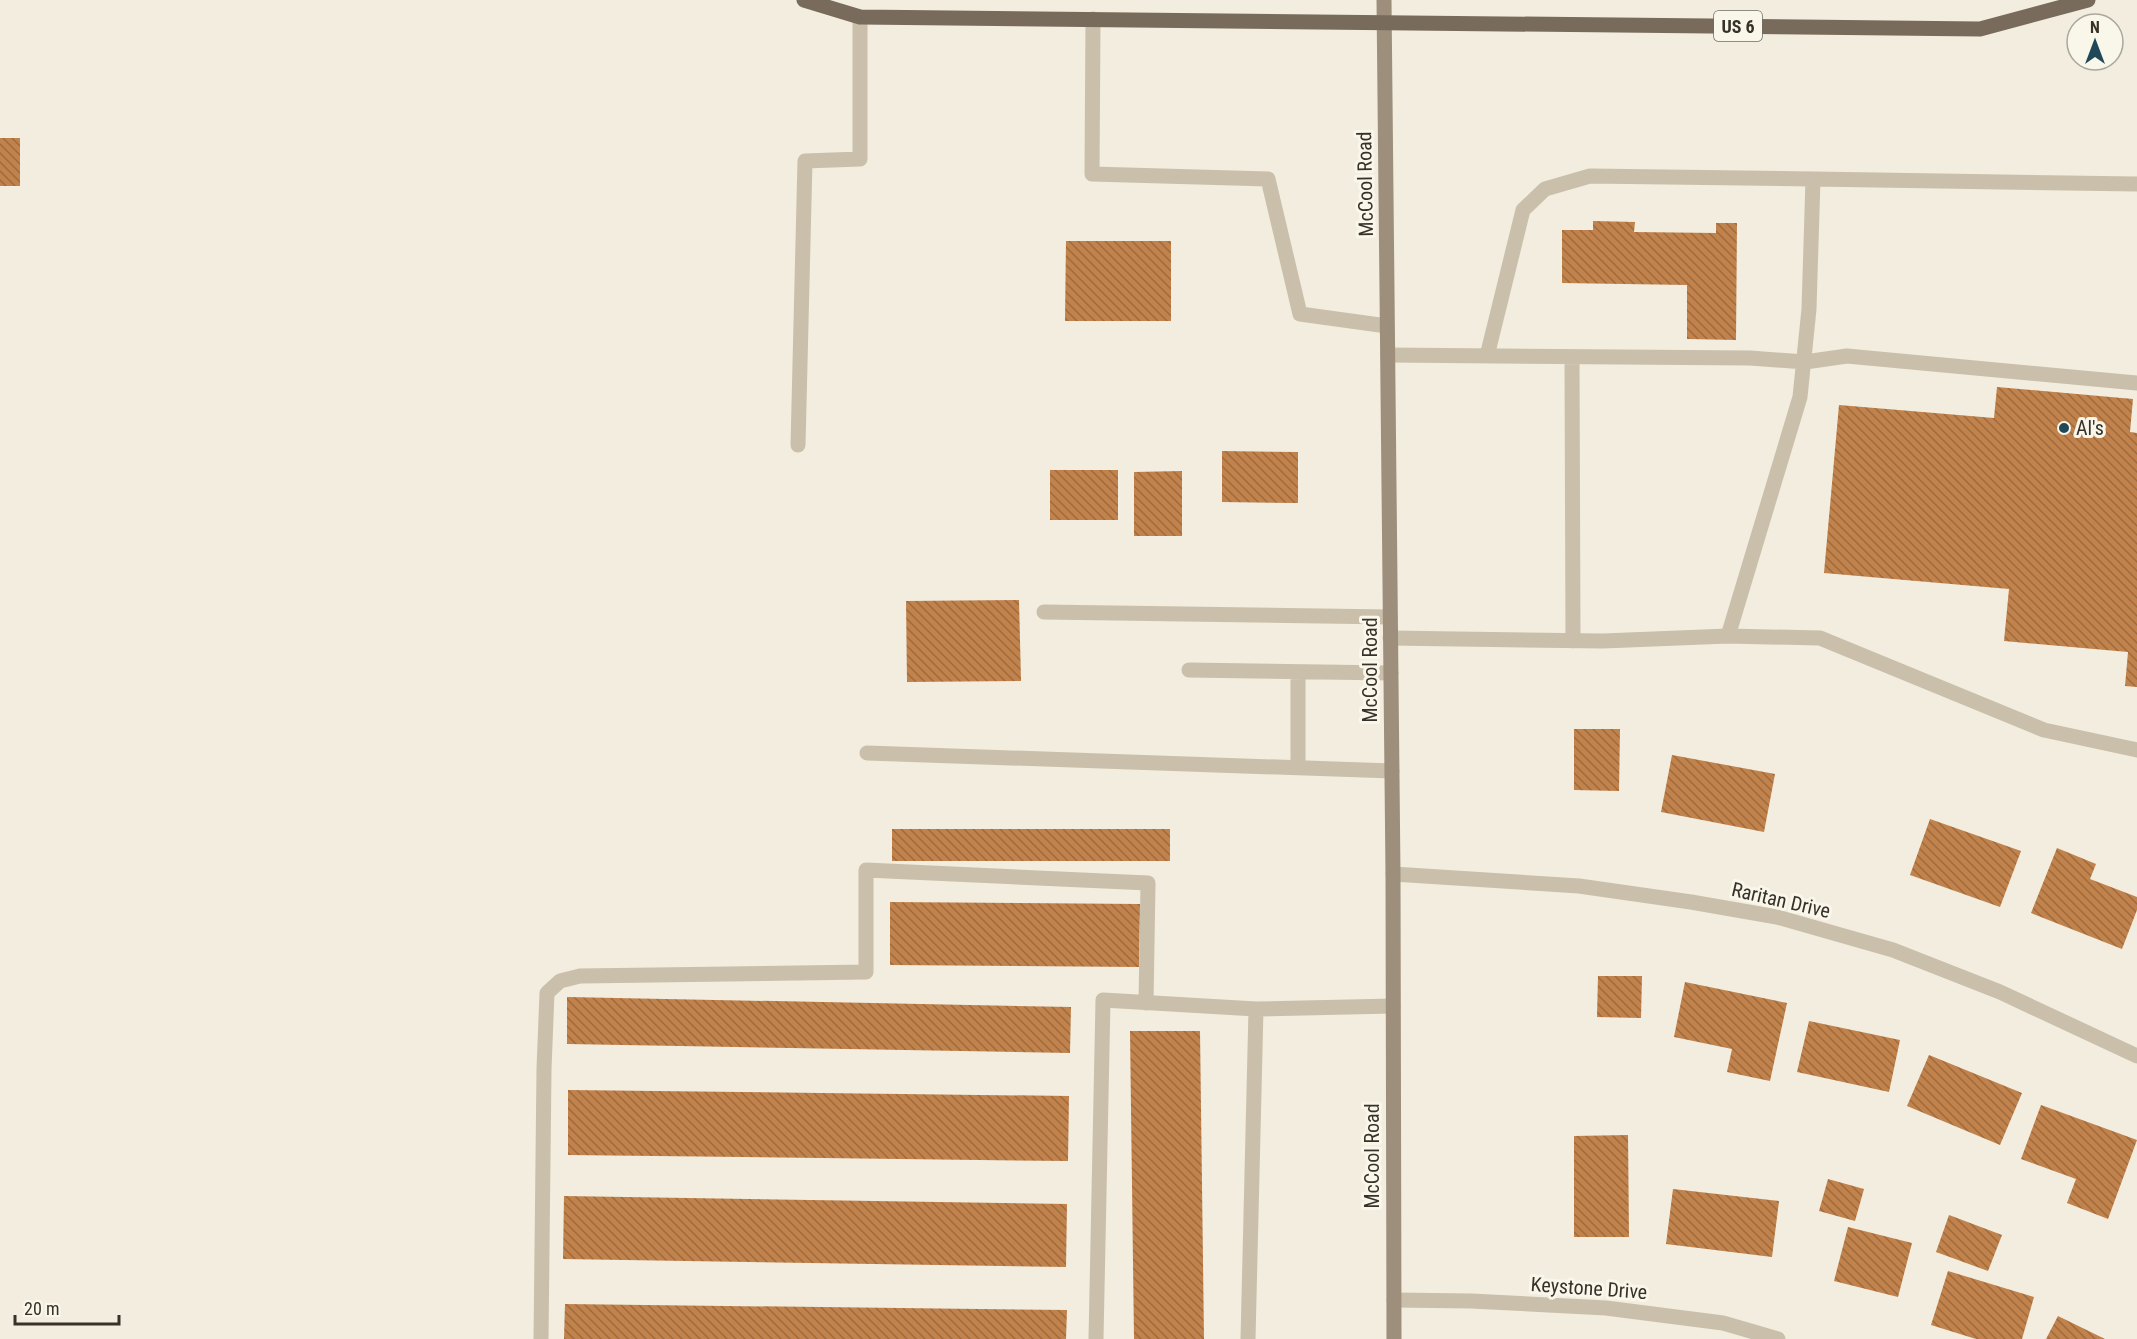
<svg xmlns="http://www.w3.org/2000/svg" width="2137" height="1339" font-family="'Roboto Condensed',sans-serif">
<defs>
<pattern id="building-back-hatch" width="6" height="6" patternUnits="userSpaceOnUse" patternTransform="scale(1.5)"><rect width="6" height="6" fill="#c1824c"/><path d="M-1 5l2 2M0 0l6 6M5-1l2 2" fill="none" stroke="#9e6b3f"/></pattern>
</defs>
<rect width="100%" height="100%" fill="#f2edde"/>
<!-- building -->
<path fill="url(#building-back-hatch)" d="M0,138H20V186H0Z
M1593,221L1635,222L1634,232L1716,233V223H1737L1736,340L1687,339V285L1562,283V230H1593Z
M1066,241H1171V321H1065Z
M1997,387L2133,399L2130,432L2137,433V687L2125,686L2128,652L2004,641L2009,589L1824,573L1839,405L1994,418Z
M1222,451L1298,452V503L1222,502Z
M1050,470H1118V520H1050Z
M1182,471V536H1134V472Z
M1019,600L1021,681L907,682L906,601Z
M1574,729H1620L1619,791L1574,790Z
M1672,755L1775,774L1764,832L1661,812Z
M1930,819L2021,851L2000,907L1910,875Z
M892,829H1170V861H892Z
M2057,848L2096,864L2090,879L2137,897V910L2122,949L2031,913Z
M890,902L1140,904L1139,967L890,965Z
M1598,976H1642L1641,1018L1597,1017Z
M1685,982L1787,1003L1770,1081L1727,1072L1732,1049L1674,1037Z
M567,997L1071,1007L1070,1053L567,1044Z
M1809,1021L1900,1040L1889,1092L1797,1072Z
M1130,1031H1200L1204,1339H1134Z
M1929,1055L2022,1093L2000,1145L1907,1106Z
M568,1090L1069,1096L1068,1161L568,1155Z
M2041,1105L2137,1140L2108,1219L2067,1203L2076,1179L2021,1159Z
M1628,1135L1629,1237H1574V1136Z
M1828,1179L1864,1189L1855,1221L1819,1211Z
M1673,1189L1779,1201L1772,1257L1666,1244Z
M564,1196L1067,1204L1066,1267L563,1259Z
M1949,1215L2002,1235L1988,1271L1936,1252Z
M1848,1227L1912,1243L1898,1297L1834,1281Z
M1948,1271L2034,1297L2022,1339H1976L1931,1325Z
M565,1304L1067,1310L1066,1339H564Z
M2058,1316L2105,1339H2046Z"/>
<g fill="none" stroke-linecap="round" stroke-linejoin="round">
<!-- lane -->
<path stroke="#cabfaa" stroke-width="15" d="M1093,19L1092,174L1268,179L1300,314L1387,326
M1388,355L1750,358L1805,362L1847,356L2137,383
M1487,356L1523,210L1545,189L1590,176L1813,179
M1572,357L1573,641
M798,445L805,161L860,159V17
M1044,612L1390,617
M1728,636L1820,638L2044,730L2137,750
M1390,638L1603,641L1728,636L1800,397L1809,309L1813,179L2137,184
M1189,670L1391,673
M1298,672V767
M867,753L1392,771
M541,1339L544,1069L547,993L560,981L580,976L866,972V870L1148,883L1146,1003
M1096,1339L1103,1000L1256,1009
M1248,1339L1256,1009L1393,1006"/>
<!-- street -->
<path stroke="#cabfaa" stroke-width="15" d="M1393,874L1579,886L1691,902L1777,917L1893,950L2000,992L2137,1056
M1394,1300L1471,1301L1606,1308L1723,1323L1778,1339"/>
<!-- secondary -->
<path stroke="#9d8f7c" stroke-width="15" d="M1384,0L1393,874L1394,1339"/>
<!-- primary -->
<path stroke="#796b5b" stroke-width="15" d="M804,0L860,17L1980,29L2088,0"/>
</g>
<!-- markers -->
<circle fill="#204857" stroke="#f9f6ea" stroke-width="2" cx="2064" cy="428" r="6"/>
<g text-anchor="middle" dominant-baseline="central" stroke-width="6" stroke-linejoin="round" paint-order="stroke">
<!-- shield labels -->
<rect fill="#f9f6ea" stroke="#716c63" stroke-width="1.5" x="1714" y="11" width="48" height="30" rx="4.5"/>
<g font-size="18" font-weight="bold" fill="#373129">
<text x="1738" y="26">US 6</text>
</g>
<!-- street labels -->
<g font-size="20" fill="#373129" stroke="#f9f6ea">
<text transform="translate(1365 184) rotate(-91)">McCool Road</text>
<text transform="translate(1370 670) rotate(-90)">McCool Road</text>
<text transform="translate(1781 900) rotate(13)">Raritan Drive</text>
<text transform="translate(1372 1156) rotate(-90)">McCool Road</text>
<text transform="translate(1589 1288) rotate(4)">Keystone Drive</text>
</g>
<!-- poi labels -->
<g font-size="20" fill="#373129" stroke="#f9f6ea" text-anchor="start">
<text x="2076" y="428">Al's</text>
</g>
</g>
<!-- north arrow -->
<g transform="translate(2095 42)"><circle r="28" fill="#f9f6ea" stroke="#aba79d" stroke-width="1.5"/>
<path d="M0-4.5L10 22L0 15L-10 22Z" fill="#204857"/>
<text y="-9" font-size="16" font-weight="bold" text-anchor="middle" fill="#373129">N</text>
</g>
<!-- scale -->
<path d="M15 1315v9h104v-9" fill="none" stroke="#373129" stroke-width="3"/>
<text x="24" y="1315" font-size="18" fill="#373129" stroke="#f9f6ea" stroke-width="4.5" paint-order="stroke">20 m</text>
</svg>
